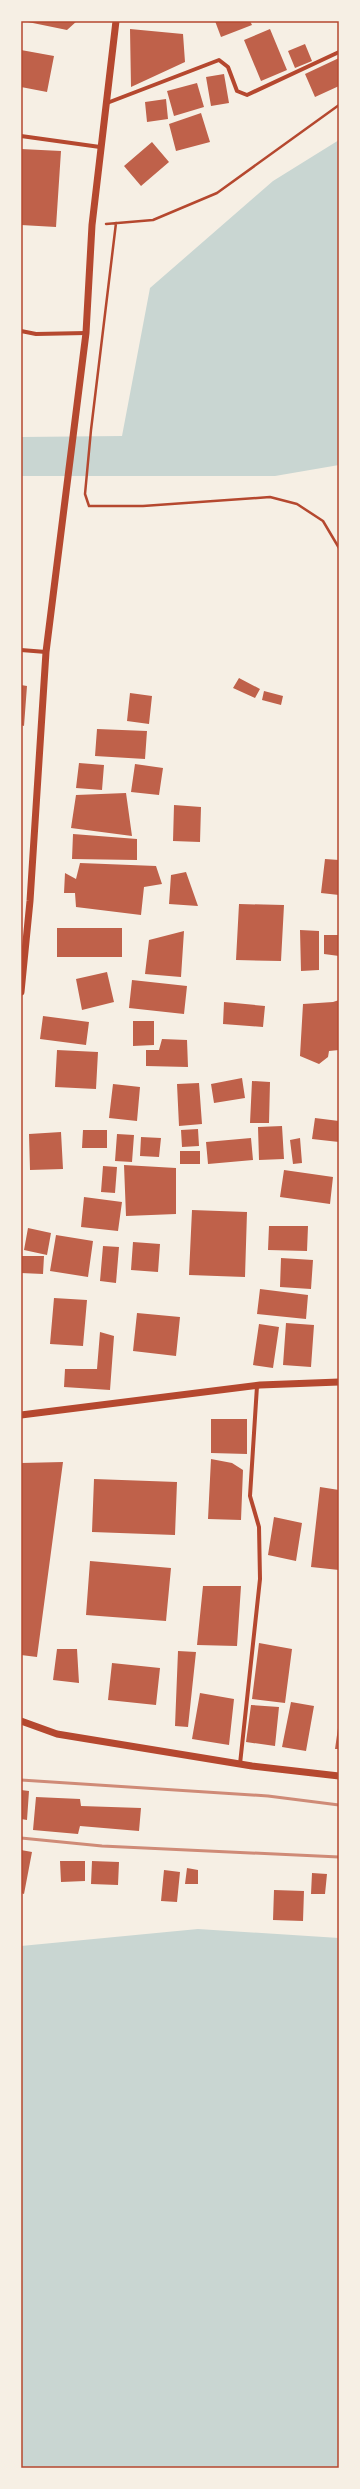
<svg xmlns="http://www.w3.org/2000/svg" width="360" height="2489" font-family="Jost,sans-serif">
<rect width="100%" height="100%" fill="#f6efe4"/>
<!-- water -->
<path fill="#c9d6d2" d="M339,140V465L275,476H21V437L122,436L150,288L273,181Z
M198,1929L339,1938V2468H21V1946Z"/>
<!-- building -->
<path fill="#bf614a" d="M23,21H77L67,30Z
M215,21H250L252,25L221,37Z
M130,29L183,34L185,62L131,87Z
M270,29L287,70L261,81L244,40Z
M305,44L312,61L295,68L288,51Z
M21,50L54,56L47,92L21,87Z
M339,58V86L315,97L305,74Z
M224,74L229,103L211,106L206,77Z
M197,83L204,107L174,116L167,91Z
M166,99L168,119L147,122L145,102Z
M201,113L210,142L176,151L169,124Z
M152,142L169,162L141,186L124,166Z
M21,149L61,151L56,227L21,225Z
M239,678L260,689L255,698L233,688Z
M21,685L27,686L24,726L21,725Z
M264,691L283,696L281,705L262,700Z
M130,693L152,696L149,724L127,721Z
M97,729L147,731L145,759L95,756Z
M79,763L104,765L102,790L76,788Z
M135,764L163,768L159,795L131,792Z
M126,793L132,836L71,828L76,795Z
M174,805L201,807L200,842L173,841Z
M73,834L137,839V860L72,859Z
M325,859L339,860V895L321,893Z
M80,863L156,866L162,884L144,887L141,915L76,907L75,893H64L65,873L76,879Z
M186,872L198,906L169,904L171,875Z
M239,904L284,905L281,961L236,960Z
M57,928H122V957H57Z
M300,930L319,931V970L301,971Z
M184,931L181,977L145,974L149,940Z
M324,935H339V956L324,954Z
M107,972L114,1002L82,1010L76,979Z
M132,980L187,986L184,1014L129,1008Z
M339,1000V1050L329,1051L328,1057L319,1064L300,1056L303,1004L333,1002Z
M224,1002L265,1006L263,1027L223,1024Z
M43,1016L89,1022L86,1045L40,1039Z
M133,1021H154V1045L133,1046Z
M162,1039L187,1040L188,1067L146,1066V1050H159Z
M57,1050L98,1052L96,1089L55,1087Z
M242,1078L245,1098L214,1103L211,1084Z
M252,1081L270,1082L269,1123H250Z
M199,1083L202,1124L179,1126L177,1084Z
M113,1084L140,1087L137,1121L109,1118Z
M315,1118L339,1121V1142L312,1139Z
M282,1126L284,1159L259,1160L258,1127Z
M198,1129L199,1146L182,1147L181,1130Z
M83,1130H107V1148H82Z
M61,1132L63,1169L30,1170L29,1134Z
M117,1134L134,1135L132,1162L115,1161Z
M141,1137L161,1138L159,1157L140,1156Z
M251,1138L253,1160L208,1164L206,1142Z
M300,1138L302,1163L293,1164L290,1140Z
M180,1151H200V1164H180Z
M124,1165L176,1168V1214L126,1216Z
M103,1166L117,1167L115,1193L101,1192Z
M284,1170L333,1177L330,1204L280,1197Z
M84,1197L122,1202L118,1231L81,1227Z
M192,1210L247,1212L245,1277L189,1275Z
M269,1226H308L307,1251L268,1250Z
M28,1228L51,1233L47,1255L24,1250Z
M56,1235L93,1241L88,1277L50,1271Z
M133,1242L160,1244L158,1272L131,1270Z
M103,1246L119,1247L116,1283L100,1281Z
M21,1256H44L43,1274L21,1273Z
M281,1258L313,1260L311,1289L280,1287Z
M260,1289L308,1295L306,1319L257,1314Z
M54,1298L87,1300L83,1346L50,1344Z
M137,1313L180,1317L176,1356L133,1351Z
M286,1323L314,1325L311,1367L283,1365Z
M259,1324L279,1327L273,1368L253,1365Z
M100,1332L114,1336L110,1390L64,1387L65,1369H97Z
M211,1419H247V1454L211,1453Z
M211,1459L232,1463L243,1470L241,1520L208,1519Z
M63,1462L37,1657L21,1655V1463Z
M94,1479L177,1482L175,1535L92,1532Z
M320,1487L339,1490V1570L311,1567Z
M274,1517L302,1523L296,1561L268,1555Z
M90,1561L171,1568L166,1621L86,1615Z
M203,1586H241L237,1646L197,1645Z
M259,1643L292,1649L285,1703L252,1699Z
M57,1649H77L79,1683L53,1680Z
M178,1651L196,1652L188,1727L175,1726Z
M112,1663L160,1668L156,1705L108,1700Z
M200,1693L234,1699L229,1745L192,1739Z
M291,1702L314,1706L306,1751L282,1747Z
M251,1705L279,1707L275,1746L246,1742Z
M338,1728L339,1749H335Z
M21,1790L29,1791L27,1820L21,1819Z
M36,1797L80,1799L81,1806L141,1808L139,1831L80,1826L78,1834L33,1830Z
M21,1850L32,1852L24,1894L21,1893Z
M60,1861H85V1881L61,1882Z
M92,1861L119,1862L118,1885L91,1884Z
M187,1868L198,1870V1884H185Z
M164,1870L180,1872L177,1902L161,1901Z
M312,1873L327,1874L325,1894H311Z
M274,1890L304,1891L303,1921L273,1920Z"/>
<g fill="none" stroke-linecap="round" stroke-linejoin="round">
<!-- path -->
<path stroke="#b5482f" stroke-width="2.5" d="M116,223L91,430L85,494L89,506H143L270,497L297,504L323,521L339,548
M106,224L153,220L217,193L339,105"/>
<!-- minor -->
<path stroke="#b5482f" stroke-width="4" d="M107,103L219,60L228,67L237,91L247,95L339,52
M21,136L100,147
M21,331L36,334L86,333
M21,650L46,652
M240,1764L260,1579L259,1527L250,1496L257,1386"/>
<!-- tertiary -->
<path stroke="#b5482f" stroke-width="7" d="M21,992L30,901L46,652L86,333L92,225L116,21
M21,1415L260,1385L339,1382
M21,1721L57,1734L252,1766L339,1776"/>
<!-- rail -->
<path stroke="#cf8b77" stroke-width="3" d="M21,1780L268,1796L339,1805
M21,1838L102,1846L339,1857"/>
</g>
<!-- border -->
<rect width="360" height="2489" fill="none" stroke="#f6efe4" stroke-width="44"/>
<rect x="22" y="22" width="316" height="2445" fill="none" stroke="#b5482f" stroke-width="1.5"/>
</svg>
